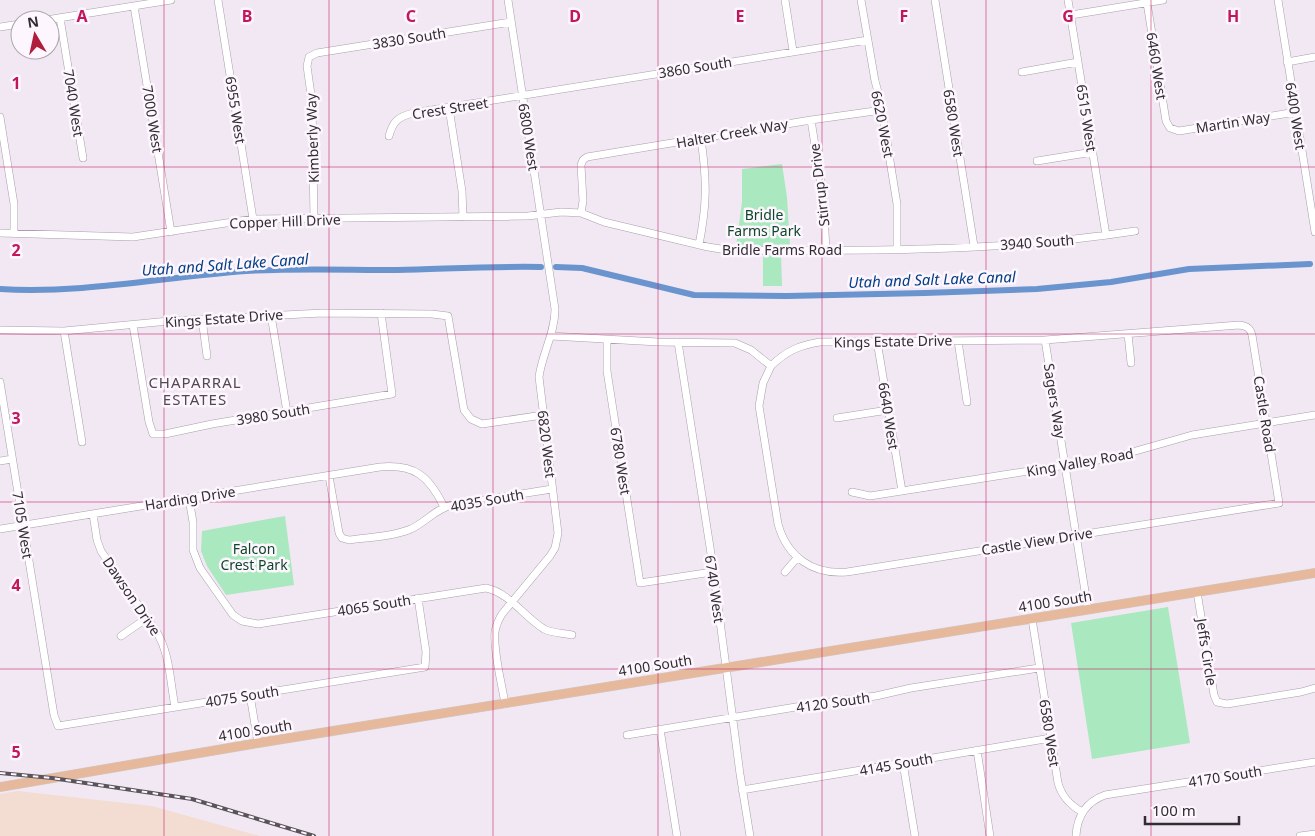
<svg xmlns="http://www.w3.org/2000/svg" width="1315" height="836" font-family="'Noto Sans',sans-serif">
<rect width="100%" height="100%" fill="#f2e8f4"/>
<!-- industrial -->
<path fill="#f3dcd1" d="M18,791L152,806L260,836H0V794Z"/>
<!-- green -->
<path fill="#aae8bf" d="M782,164L787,197L790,246H736L742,202V169Z
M763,255H781L782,286H763Z
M285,516L294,585L226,595L207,566L201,551L202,531Z
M1168,607L1190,743L1092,759L1071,623Z"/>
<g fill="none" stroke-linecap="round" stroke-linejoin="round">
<!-- canal -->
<path stroke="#6a94cd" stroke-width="6" d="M556,267L582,268L694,295L787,296L925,293L1037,289L1111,282L1189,269L1310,264
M0,289C83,294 163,277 246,271C296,268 347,270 397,270C445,269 493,266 541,267"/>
<!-- minor casing -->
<g stroke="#a89faa" stroke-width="8">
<path id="minor" d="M218,0L253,219
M785,0L793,51
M861,0L875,81L880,99L897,204V249
M935,0L974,246
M1068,0L1106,235
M1278,0L1315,232
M1147,3L1166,121L1170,128L1179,131L1296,112
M134,6L171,232
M1071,15L1163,0
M60,18L83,158
M46,20L171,0
M0,27L20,24
M1287,62L1315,57
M1022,72L1078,62
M449,108L462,191L463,217
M0,117L14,204V233
M811,120L823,196L826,250
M389,136C393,121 398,117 413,113L868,40
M1037,161L1093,152
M581,213L583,201L581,165L583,160L587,157L811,120L882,110
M314,219L312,102L307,66L309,57L317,53L511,22
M0,233L133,237L253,219L528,216L561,212L581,213L604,222L708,247L727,250C863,251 1000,252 1135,231
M699,245C707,204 707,181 701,139
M271,315L287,412
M202,319L207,356
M133,325L149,422L153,434H165L212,424L392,394L381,313
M0,330L64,331L169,321L323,313L432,314L448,316L464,410L471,419L482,424L543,415
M64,331L82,442
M1128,334L1131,363
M551,336L658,342L735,343L751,350L771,366C786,351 800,345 820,342L1045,340L1239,325C1247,326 1250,328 1252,335L1279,503L847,572C813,575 787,557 778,524L759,406L763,383L771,366
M607,340V371L640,583L712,572
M1045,340L1088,610
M877,341L902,491
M958,341L967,402
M678,342L712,560L740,774L750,836
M0,382L54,715L58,726L425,667L426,652L418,598
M837,418L888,410
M0,461L12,459
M329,476L339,533L342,538L349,540C369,537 392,537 411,529C426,522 435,509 452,505L552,489
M852,492L870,496L1111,458L1192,435L1315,415
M189,499L193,522V550L200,568L233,615L242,621L258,624L486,588C510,593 524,617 544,629C552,633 563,633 572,635
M93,514L97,540L101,551L156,631C170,653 170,681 175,707
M0,529L380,467C415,464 429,476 444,507
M785,572L797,558
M1197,592L1214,695L1217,702L1227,704L1301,692L1315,688
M1032,619L1058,783C1062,797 1070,805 1082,812
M121,636L147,618
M250,695L258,743
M505,704C502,684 493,651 495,632C496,625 499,619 502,614L550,556L555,548L558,533L539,377C542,354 555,333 555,309L508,0
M660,729L677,836
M627,735L814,704L876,696L911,688L1039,668
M977,750L990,836
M903,763L915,836
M742,790L1051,738
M1076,836C1077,816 1086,802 1105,795L1315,762
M1300,836L1315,834"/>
</g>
<!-- major casing -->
<g stroke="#cecdce" stroke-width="10">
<path id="major" d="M0,787L258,743L1315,573"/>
</g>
<!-- minor -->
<use href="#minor" stroke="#fff" stroke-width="7"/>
<!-- major -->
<use href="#major" stroke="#e6b99d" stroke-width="9"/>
<!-- rail casing -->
<g stroke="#595459" stroke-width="4">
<path id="rail" d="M0,773L52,778L192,799L314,836"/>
</g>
<!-- rail -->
<use href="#rail" stroke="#fdf6fe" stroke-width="2" stroke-dasharray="5.5" stroke-linecap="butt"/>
</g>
<!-- grid -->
<path fill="none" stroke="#c2185b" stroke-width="1" stroke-opacity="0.55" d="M164,0V836M329,0V836M493,0V836M658,0V836M822,0V836M986,0V836M1151,0V836M0,167H1315M0,334H1315M0,502H1315M0,669H1315"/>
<g text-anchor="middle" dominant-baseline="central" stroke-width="5" stroke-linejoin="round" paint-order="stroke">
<!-- street labels -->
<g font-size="14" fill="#312d31" stroke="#fdf6fe">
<text transform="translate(409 38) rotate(-9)">3830 South</text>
<text transform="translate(1157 66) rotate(81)">6460 West</text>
<text transform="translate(695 67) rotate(-9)">3860 South</text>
<text transform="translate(74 103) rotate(81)">7040 West</text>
<text transform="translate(450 108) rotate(-9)">Crest Street</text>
<text transform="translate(236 110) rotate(81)">6955 West</text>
<text transform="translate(1296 116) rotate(81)">6400 West</text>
<text transform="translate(1087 118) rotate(81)">6515 West</text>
<text transform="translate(153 119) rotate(81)">7000 West</text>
<text transform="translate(1233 122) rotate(-9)">Martin Way</text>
<text transform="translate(954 123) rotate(81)">6580 West</text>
<text transform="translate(883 124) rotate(79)">6620 West</text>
<text transform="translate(732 133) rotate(-10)">Halter Creek Way</text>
<text transform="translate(529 137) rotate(81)">6800 West</text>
<text transform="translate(312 138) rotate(-92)">Kimberly Way</text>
<text transform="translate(819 185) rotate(-97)">Stirrup Drive</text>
<text transform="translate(285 221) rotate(-2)">Copper Hill Drive</text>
<text transform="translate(1037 242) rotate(-4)">3940 South</text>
<text x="782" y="249">Bridle Farms Road</text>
<text transform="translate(224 318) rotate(-4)">Kings Estate Drive</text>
<text transform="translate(893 341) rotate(-1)">Kings Estate Drive</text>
<text transform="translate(1055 401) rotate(81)">Sagers Way</text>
<text transform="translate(273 414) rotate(-9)">3980 South</text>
<text transform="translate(1265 414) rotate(81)">Castle Road</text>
<text transform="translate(889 416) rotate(81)">6640 West</text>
<text transform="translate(547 444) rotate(83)">6820 West</text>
<text transform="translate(621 461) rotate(81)">6780 West</text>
<text transform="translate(1080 462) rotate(-10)">King Valley Road</text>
<text transform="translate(190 498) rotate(-9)">Harding Drive</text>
<text transform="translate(487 500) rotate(-10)">4035 South</text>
<text transform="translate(23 525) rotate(81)">7105 West</text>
<text transform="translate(1037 541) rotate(-9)">Castle View Drive</text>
<text transform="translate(715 589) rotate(82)">6740 West</text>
<text transform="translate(132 596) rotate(56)">Dawson Drive</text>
<text transform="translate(1055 601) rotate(-9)">4100 South</text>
<text transform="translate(374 605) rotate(-9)">4065 South</text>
<text transform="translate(1207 652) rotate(81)">Jeffs Circle</text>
<text transform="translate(655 665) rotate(-9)">4100 South</text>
<text transform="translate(242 696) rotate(-9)">4075 South</text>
<text transform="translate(833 702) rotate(-8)">4120 South</text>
<text transform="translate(255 730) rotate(-9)">4100 South</text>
<text transform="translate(1050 733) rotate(81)">6580 West</text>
<text transform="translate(896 764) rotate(-10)">4145 South</text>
<text transform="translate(1225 776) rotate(-9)">4170 South</text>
</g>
<!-- park labels -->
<g font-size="14" fill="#0d4628" stroke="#fdf6fe">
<text x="764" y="214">Bridle<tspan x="764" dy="16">Farms Park</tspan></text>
<text x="254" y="548">Falcon<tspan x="254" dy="16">Crest Park</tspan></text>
</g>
<!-- water labels -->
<g font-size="15" font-style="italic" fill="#043f83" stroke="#fdf6fe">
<text transform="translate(225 264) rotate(-4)">Utah and Salt Lake Canal</text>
<text transform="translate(932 279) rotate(-2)">Utah and Salt Lake Canal</text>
</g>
<!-- neighbourhood labels -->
<g font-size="15" letter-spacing="1" fill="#524953" stroke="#fdf6fe">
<text x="195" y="382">CHAPARRAL<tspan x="195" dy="17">ESTATES</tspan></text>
</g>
</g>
<g font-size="16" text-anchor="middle" font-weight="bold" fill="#c2185b" stroke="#fdf6fe" stroke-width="5" stroke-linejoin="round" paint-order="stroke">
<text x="82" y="22">A</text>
<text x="247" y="22">B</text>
<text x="411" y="22">C</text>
<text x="575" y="22">D</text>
<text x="740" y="22">E</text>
<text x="904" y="22">F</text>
<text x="1068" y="22">G</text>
<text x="1233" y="22">H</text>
<text x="16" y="89">1</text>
<text x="16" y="256">2</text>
<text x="16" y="424">3</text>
<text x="16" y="591">4</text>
<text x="16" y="758">5</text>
</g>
<!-- north arrow -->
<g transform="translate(35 35) rotate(351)"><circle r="24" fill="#fdf6fe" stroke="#aba6ac"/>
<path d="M0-4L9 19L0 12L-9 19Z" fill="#b11e3b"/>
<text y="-8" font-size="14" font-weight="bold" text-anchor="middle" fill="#312d31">N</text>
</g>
<!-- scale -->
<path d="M1145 816v8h94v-8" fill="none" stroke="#312d31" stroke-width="2.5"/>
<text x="1152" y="816" font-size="15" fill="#312d31" stroke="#fdf6fe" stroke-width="4" paint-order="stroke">100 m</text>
</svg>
